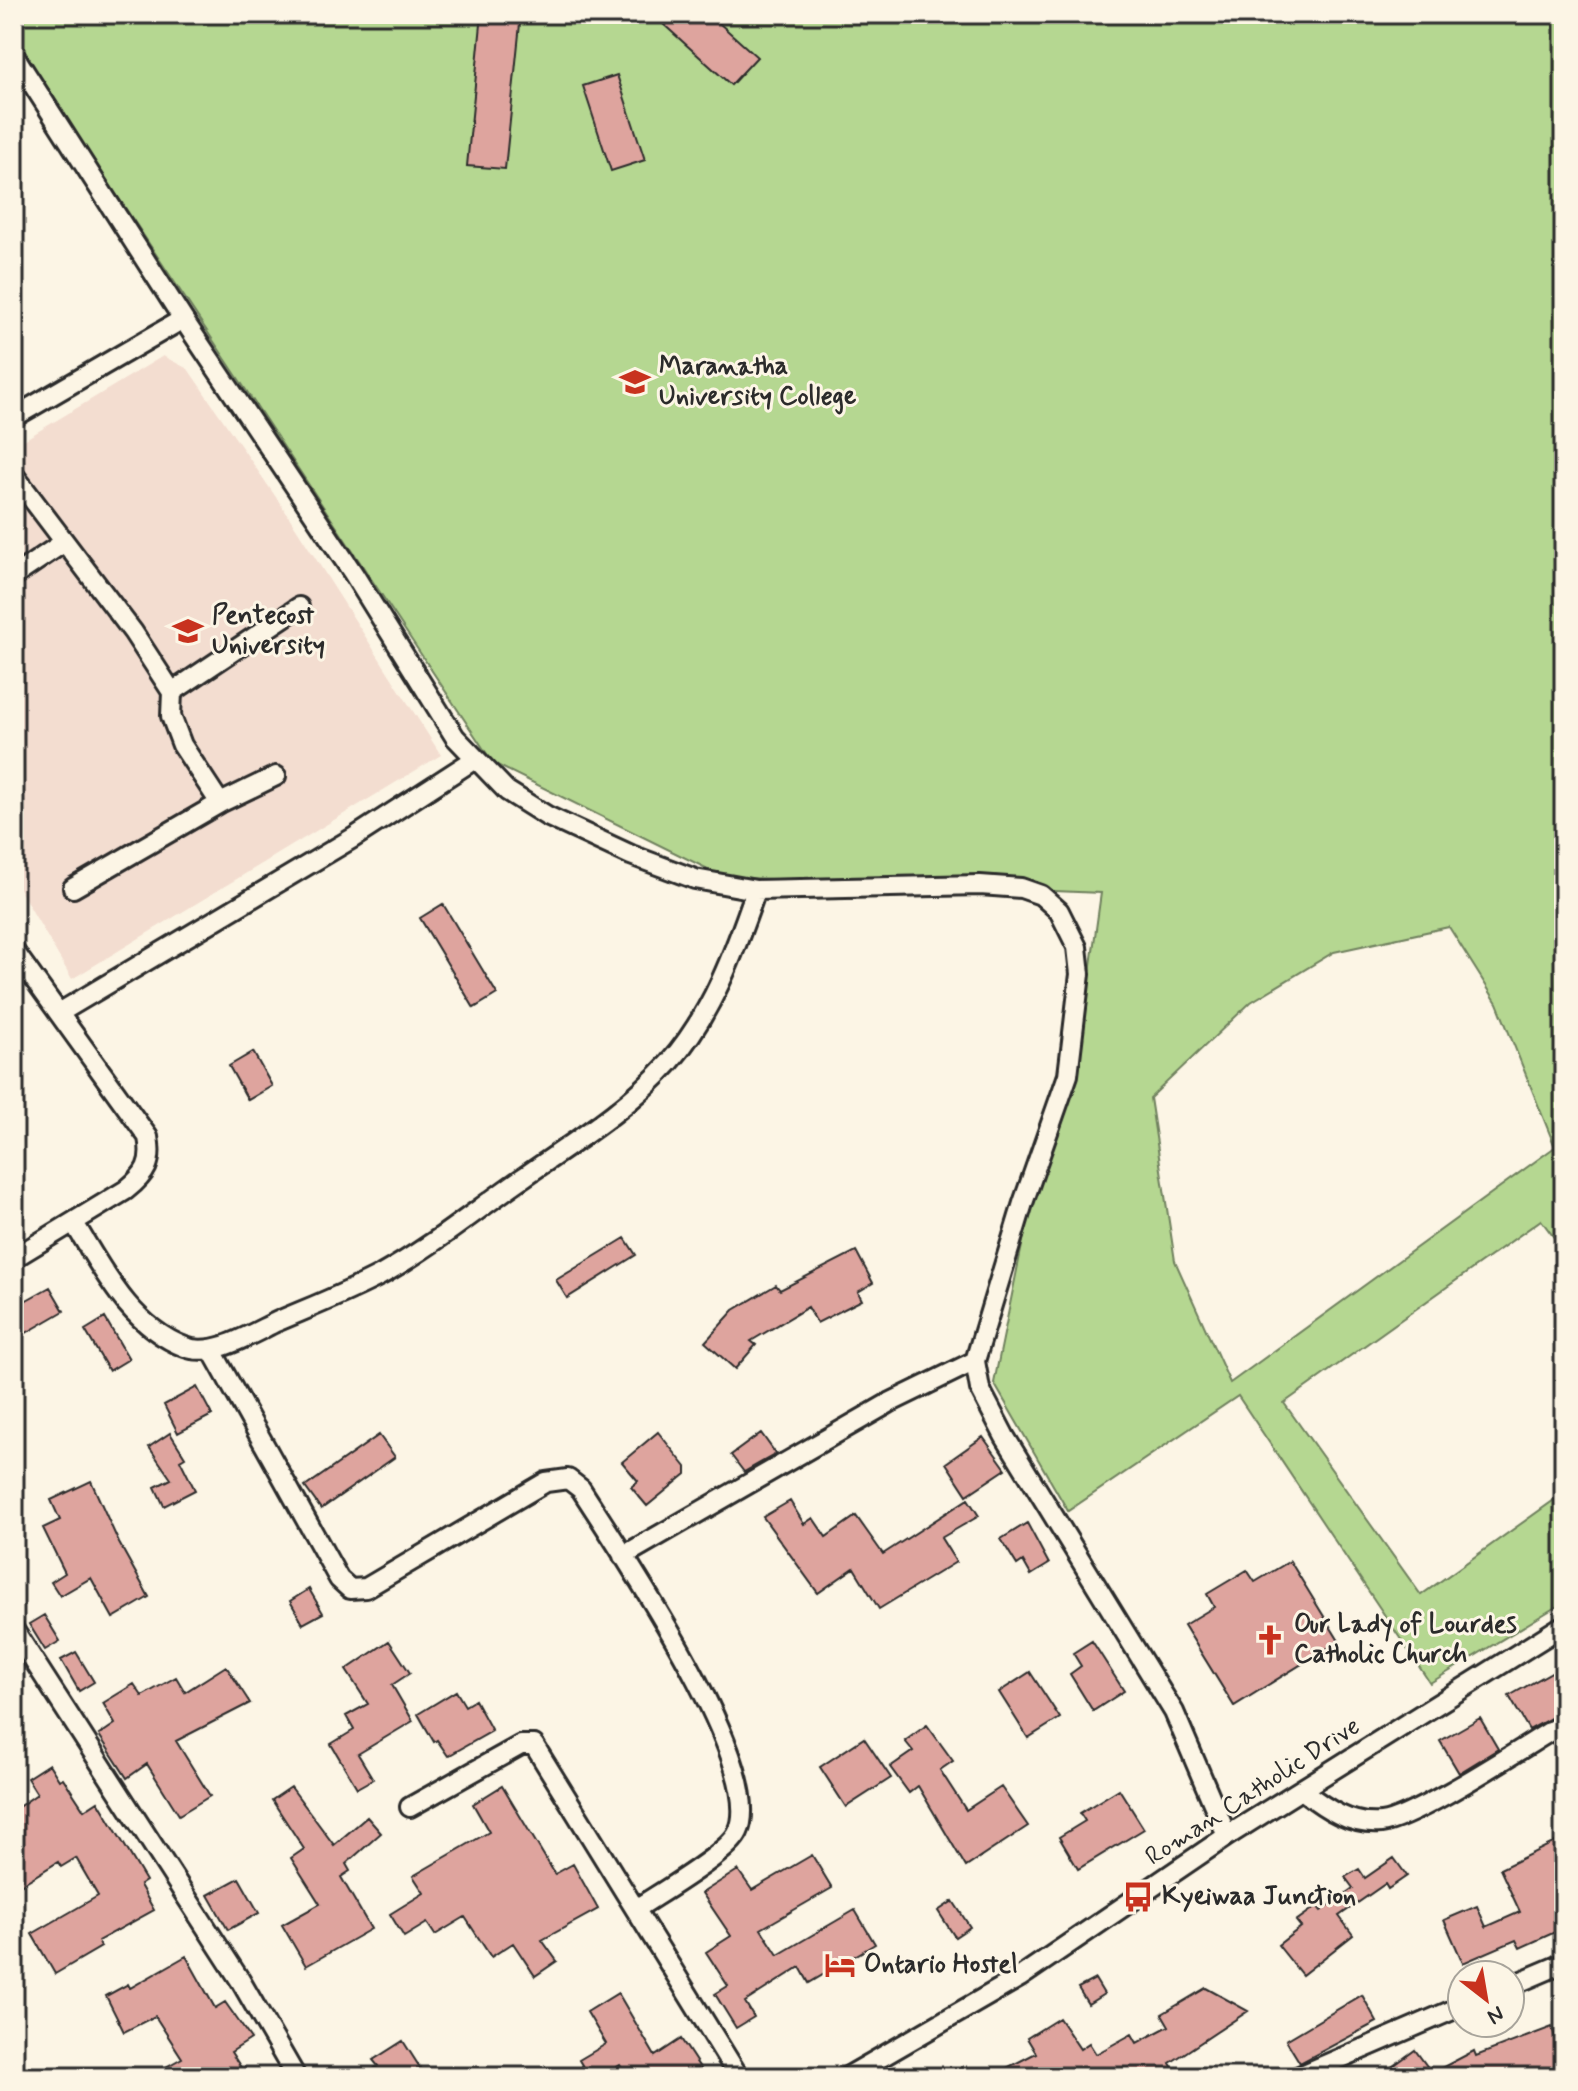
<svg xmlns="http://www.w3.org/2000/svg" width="1578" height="2091" font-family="Mynerve,sans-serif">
<rect width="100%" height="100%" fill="#fcf5e5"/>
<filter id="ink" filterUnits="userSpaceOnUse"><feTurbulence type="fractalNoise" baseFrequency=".0125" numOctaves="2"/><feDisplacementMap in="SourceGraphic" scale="16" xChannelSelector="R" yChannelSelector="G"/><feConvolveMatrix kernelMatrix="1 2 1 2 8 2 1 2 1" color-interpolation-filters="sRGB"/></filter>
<g filter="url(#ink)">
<!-- built -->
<path fill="#f3ddd0" d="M163,356L188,369L282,506L441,755L72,979L14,880V446Z"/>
<!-- green -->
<path fill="#b5d791" stroke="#70815e" stroke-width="2" fill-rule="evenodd" d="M14,14H1564V1251L1541,1220L1284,1403L1421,1595L1564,1493V1602L1430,1683L1238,1396L1068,1511L994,1383L1028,1216L1074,1088L1101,893L724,877L493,763L14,40ZM1449,927L1497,1003L1555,1147L1230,1383L1175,1261L1150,1098L1251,1002L1334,952Z"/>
<!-- building -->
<path fill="#dea49e" stroke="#2b2b2b" stroke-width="2" d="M482,14H521L505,169L467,166Z
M652,14H709L757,57L731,85Z
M617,75L645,160L611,171L583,86Z
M443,904L497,994L474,1008L420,918Z
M253,1052L272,1086L248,1100L229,1066Z
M625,1238L636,1255L567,1298L556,1280Z
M856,1251L873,1283L858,1292L862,1300L817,1323L808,1307L751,1341L756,1345L735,1369L705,1342L734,1310L776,1285L780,1290Z
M50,1287L64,1311L14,1340V1307Z
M105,1318L129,1359L109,1371L85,1330Z
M197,1387L212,1415L178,1433L164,1405Z
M658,1432L686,1467V1474L647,1506L631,1487L638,1481L622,1462Z
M170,1433L185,1457L180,1460L195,1490L164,1506L155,1487L171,1479L149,1447Z
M761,1433L776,1454L744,1472L731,1455Z
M379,1435L395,1457L321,1509L305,1487Z
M983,1437L1006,1469L967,1495L946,1463Z
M91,1481L119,1543L149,1597L113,1618L91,1578L60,1596L51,1582L65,1573L43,1528L60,1520L51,1500Z
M968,1499L979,1516L941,1538L956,1562L879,1609L854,1568L818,1593L763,1517L790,1501L804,1524L813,1518L826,1537L856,1516L883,1554Z
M1027,1523L1049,1564L1031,1575L1023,1561L1017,1565L1001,1539Z
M1290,1561L1339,1641L1234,1706L1184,1625L1214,1607L1207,1594L1247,1570L1255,1582Z
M309,1589L323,1613L303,1624L290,1601Z
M44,1615L60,1641L45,1650L29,1624Z
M389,1641L410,1673L392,1685L413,1721L358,1754L373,1779L357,1788L331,1744L354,1730L346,1716L368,1704L346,1670Z
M1092,1641L1124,1691L1093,1711L1070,1674L1081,1666L1073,1653Z
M76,1652L94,1682L79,1691L61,1660Z
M1564,1665V1711L1529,1730L1509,1696Z
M226,1666L250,1703L176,1741L210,1796L179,1815L147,1764L127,1778L99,1735L115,1724L103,1703L134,1684L142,1696L176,1677L185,1692Z
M1030,1672L1060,1718L1028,1738L999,1692Z
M456,1691L465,1706L475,1700L492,1731L448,1756L437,1740L434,1742L418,1714Z
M1480,1718L1498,1749L1459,1773L1440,1741Z
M927,1725L953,1761L940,1770L966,1810L1001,1787L1028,1826L966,1867L918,1786L909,1793L890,1767L913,1751L905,1741Z
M864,1738L891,1778L846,1807L820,1767Z
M49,1764L59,1780L63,1778L84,1810L98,1801L146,1881L140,1885L154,1910L98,1941L101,1947L55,1974L32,1934L98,1896L76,1858L61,1867L58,1862L14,1889V1810L37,1794L27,1778Z
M502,1786L555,1874L573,1864L598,1909L542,1940L557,1961L535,1976L513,1943L491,1957L465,1917L435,1935L427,1923L404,1937L390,1914L424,1893L413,1876L489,1832L473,1804Z
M291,1787L334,1845L367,1817L381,1833L346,1864L350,1871L341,1877L371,1929L306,1966L282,1925L320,1904L291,1858L304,1849L272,1800Z
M1119,1789L1144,1829L1078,1869L1059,1837L1085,1821L1080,1813Z
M1559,1840L1564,1850V1878L1553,1884L1564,1909V1928L1520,1948L1516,1940L1463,1963L1444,1920L1477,1906L1486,1927L1520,1912L1500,1869Z
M812,1855L832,1888L761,1929L778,1955L855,1910L875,1944L809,1983L800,1967L745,2002L754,2017L736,2028L715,1994L728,1986L706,1952L731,1936L702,1893L738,1870L752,1890Z
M1394,1858L1407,1876L1388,1889L1385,1884L1339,1916L1353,1935L1302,1975L1278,1945L1301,1927L1296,1921L1317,1906L1321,1911L1353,1888L1345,1877L1359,1869L1365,1878Z
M239,1878L259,1913L228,1930L208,1895Z
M953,1901L970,1927L955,1937L938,1911Z
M186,1956L215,2008L225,2002L251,2039L231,2052L247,2077H148L182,2058L155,2016L124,2032L106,1996L128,1984L130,1988Z
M1095,1979L1104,1994L1088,2004L1078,1988Z
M1206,1988L1248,2011L1170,2063L1178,2077H989L1036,2053L1027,2038L1059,2018L1080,2049L1089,2043L1096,2054L1132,2034L1137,2043L1169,2026L1162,2014Z
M618,1993L655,2056L681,2039L706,2077H628L620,2065L600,2077H589L579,2060L606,2044L587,2012Z
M1362,1995L1377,2022L1300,2063L1286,2040Z
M1552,2027L1564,2068L1539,2077H1378L1415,2050L1432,2073L1474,2051L1476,2056Z
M403,2041L426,2077H360L378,2066L373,2060Z"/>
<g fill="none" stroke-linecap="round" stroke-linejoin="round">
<!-- minor casing -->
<g stroke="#2b2b2b" stroke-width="24">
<path id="minor" d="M14,55L183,319L353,573L455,737L507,791L547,816L631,855L695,879L756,890L980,885L1021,888L1041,895L1059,911L1077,947L1080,974L1068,1075L1023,1203L975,1361L980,1389L1005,1437L1174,1712L1227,1836
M14,417L183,319
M14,475L133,632L172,692L171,716L182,745L220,803
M14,576L63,543
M172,692L299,607
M73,888L220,803L276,776
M14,951L148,1137C153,1163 146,1174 126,1190L14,1258
M59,1013L353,838L475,759
M74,1223C103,1270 130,1326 185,1347C213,1358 251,1334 276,1322C311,1307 347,1293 381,1275C431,1247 475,1211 521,1179C572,1143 627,1110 669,1063C712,1014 735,951 756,890
M211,1349L339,1579L350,1589L366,1588L546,1482L568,1479L581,1489C619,1549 769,1768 738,1832C729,1853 658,1894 636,1909
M623,1556L889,1403L975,1361
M14,1630L240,1980L296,2077
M1303,1791C1325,1808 1351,1826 1381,1823C1415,1819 1528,1744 1564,1723
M410,1807L521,1745H534L739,2077
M1510,1986L1564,1963
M847,2077L1020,1977L1227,1836L1564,1625
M1297,2077L1462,2006"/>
</g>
<!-- minor -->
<use href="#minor" stroke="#fcf5e5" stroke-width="18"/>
</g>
</g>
<!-- icons -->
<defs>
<g id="university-bare" transform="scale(2.4)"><path d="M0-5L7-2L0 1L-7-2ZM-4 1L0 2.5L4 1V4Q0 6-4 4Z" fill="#c8321e" stroke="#fcf5e5" stroke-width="2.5" paint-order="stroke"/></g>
<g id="church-bare" transform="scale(2.4)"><path d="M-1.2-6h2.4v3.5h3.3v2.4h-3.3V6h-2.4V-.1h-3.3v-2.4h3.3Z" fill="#c8321e" stroke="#fcf5e5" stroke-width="2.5" paint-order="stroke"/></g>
<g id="bus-bare" transform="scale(2.4)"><path d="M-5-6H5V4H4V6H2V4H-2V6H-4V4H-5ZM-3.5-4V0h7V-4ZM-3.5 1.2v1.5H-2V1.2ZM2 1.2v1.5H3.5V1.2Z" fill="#c8321e" stroke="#fcf5e5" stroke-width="2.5" paint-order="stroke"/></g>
<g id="hotel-bare" transform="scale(2.4)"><path d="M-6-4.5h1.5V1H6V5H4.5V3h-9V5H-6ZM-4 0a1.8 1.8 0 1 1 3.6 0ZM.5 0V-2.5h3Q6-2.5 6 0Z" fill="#c8321e" stroke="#fcf5e5" stroke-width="2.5" paint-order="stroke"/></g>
</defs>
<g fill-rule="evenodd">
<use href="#university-bare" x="635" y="382"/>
<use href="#university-bare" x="188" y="631"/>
<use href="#church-bare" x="1270" y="1640"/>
<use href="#bus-bare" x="1138" y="1897"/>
<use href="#hotel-bare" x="840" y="1965"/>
</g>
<g text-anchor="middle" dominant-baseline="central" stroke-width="6" stroke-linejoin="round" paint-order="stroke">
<!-- poi labels -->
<g font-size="26" font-weight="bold" fill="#2b2b2b" stroke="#fcf5e5" text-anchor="start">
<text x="659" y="367">Maranatha<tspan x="659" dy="30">University College</tspan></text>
<text x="212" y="616">Pentecost<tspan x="212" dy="30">University</tspan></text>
<text x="1294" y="1625">Our Lady of Lourdes<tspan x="1294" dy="30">Catholic Church</tspan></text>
<text x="1162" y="1897">Kyeiwaa Junction</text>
<text x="864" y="1965">Ontario Hostel</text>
</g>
<!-- street labels -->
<g font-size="26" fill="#2b2b2b" stroke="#fcf5e5">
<text transform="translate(1253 1792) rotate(-33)">Roman Catholic Drive</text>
</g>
</g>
<!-- margin -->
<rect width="1578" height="2091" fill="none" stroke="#fcf5e5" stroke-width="48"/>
<rect x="24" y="24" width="1530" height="2043" fill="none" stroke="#2b2b2b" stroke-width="3" filter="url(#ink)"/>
<!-- north arrow -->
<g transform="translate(1486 1999) rotate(149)"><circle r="38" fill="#fcf5e5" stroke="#a8a49b" stroke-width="2"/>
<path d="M0-6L14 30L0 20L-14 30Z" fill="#c8321e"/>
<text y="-12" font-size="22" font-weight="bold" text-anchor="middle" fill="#2b2b2b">N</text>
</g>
</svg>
